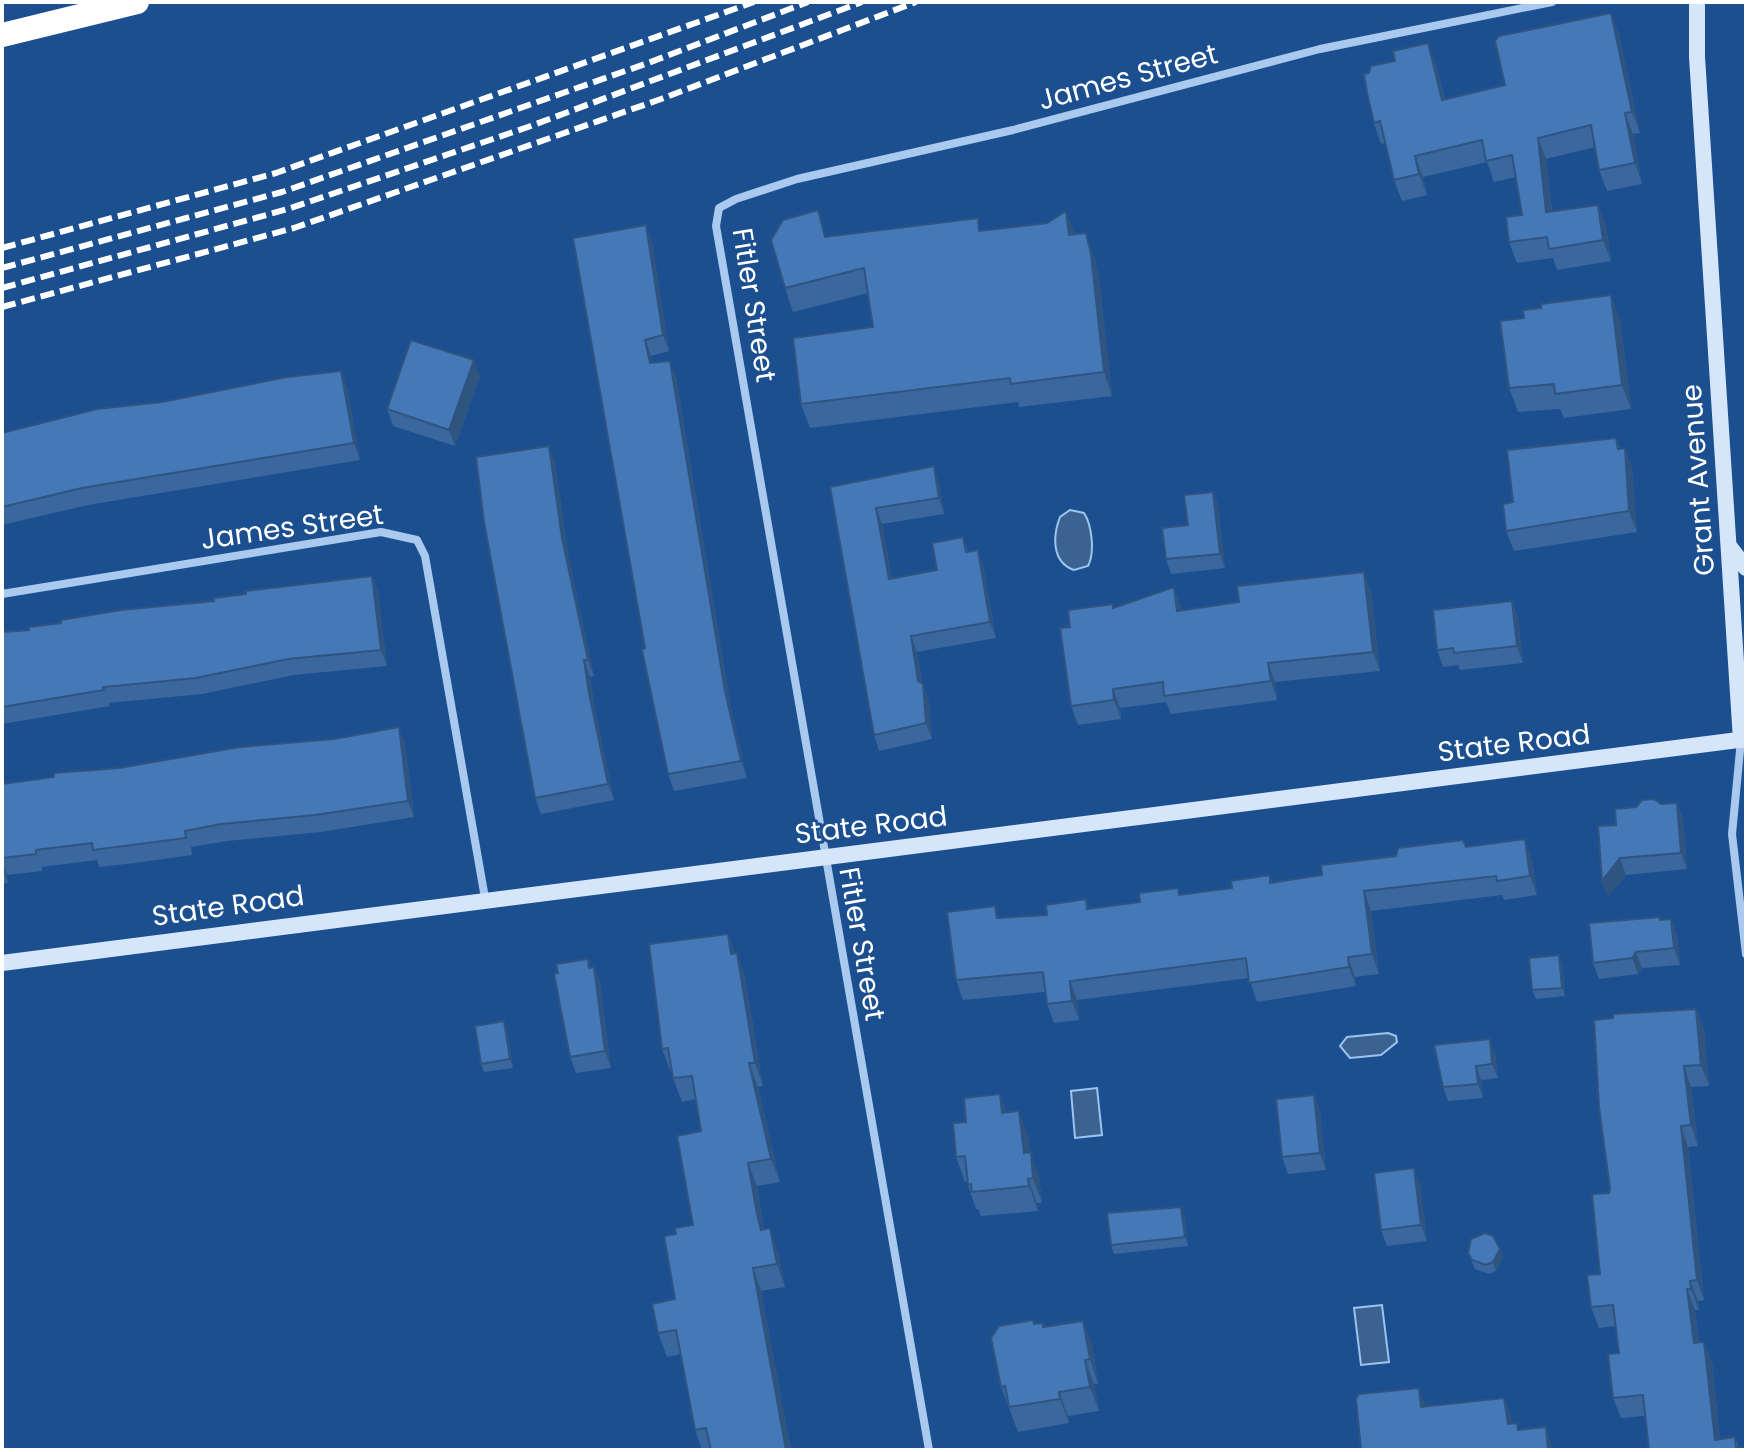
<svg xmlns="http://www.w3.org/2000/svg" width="1748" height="1452" font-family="Poppins,sans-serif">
<rect width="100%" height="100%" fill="#1b4f8f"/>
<!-- water -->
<path fill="#3c6290" stroke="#9cc4f0" stroke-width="2" d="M1070,510L1084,513C1092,525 1095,553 1088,566L1074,570C1051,562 1053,535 1060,517Z
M1388,1033L1396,1036L1397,1042L1381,1055L1350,1058L1340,1046L1347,1037Z
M1097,1088L1102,1135L1075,1138L1071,1091Z
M1382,1305L1389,1362L1361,1365L1354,1308Z"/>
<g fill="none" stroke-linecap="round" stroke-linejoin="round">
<!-- street -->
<path stroke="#a9c9ee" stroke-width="8" d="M2,594L381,532L417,540L425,556L485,898
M1741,740L1732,834L1746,954
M929,1450L716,226L719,208L736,199L797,179L1013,130L1320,49L1552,2"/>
<!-- secondary -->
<path stroke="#d6e6fa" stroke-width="16" d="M1697,2V57L1741,740
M1729,546L1746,568
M2,963L1746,739"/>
<!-- highway -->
<path stroke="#fff" stroke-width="24" d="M2,35L137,2"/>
<!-- rail -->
<path stroke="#fff" stroke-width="6" stroke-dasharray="14 6" stroke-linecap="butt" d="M2,248L276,173L754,2
M2,268L282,192L648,63L808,2
M2,288L288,209L528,127L862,2
M2,307L294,228L661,99L916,2"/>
</g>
<!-- wall -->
<path fill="#3a679d" d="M1619,34L1640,133L1633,134L1642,184L1607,191L1599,170L1595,147L1546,159L1552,211L1598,205L1606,226L1611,261L1557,270L1553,258L1517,263L1509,242L1522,215L1516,177L1494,182L1487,162L1423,177L1427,195L1402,201L1394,180L1385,143L1381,144L1374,123L1436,64L1445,100L1505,85Z
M646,225L652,242L669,351L651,356L652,363L676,377L731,708L747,778L674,791L668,774L573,238Z
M982,231L1075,235L1094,257L1099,277L1112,396L1019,407L1018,402L810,428L801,404L873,327L868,293L793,312L785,288L827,236Z
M1620,319L1631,409L1564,418L1560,409L1518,412L1509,388Z
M480,376L455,446L393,426L387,409Z
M347,387L360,460L88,505L2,525V433Z
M1616,438L1620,448H1625L1632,468L1637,532L1514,551L1506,531L1513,502Z
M555,462L568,554L594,676L590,677L595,710L614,800L541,814L535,798Z
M939,482L944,514L882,524L892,579L937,570L963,537L968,551L983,566L996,638L917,652L922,683L929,700L932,739L879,751L874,735L830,487Z
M1213,492L1218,506L1225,568L1171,574L1166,559L1188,525Z
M372,576L378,593L387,666L294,675L202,694L109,703L110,706L2,724V632L29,630L61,623L214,601L246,594Z
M1174,587L1181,610L1371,591L1380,671L1275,682L1277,700L1171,714L1166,702L1120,708L1121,719L1078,725L1071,706L1114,608Z
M1512,601L1518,618L1523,663L1460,670L1458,665L1443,667L1437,650Z
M405,744L414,817L321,832L227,841L191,847L192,855L135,863L99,867L97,860L42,867V871L7,875L8,883L2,884V784Z
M1677,803L1683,819L1687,869L1626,875L1608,897L1616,825L1661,804Z
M1466,847L1532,859L1537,895L1504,900L1502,895L1371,911L1379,974L1355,977L1356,986L1257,1002L1249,978L1077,1000L1079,1020L1054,1023L1047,1004L1045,992L963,1000L956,980L1000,918L1047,915L1086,899L1089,909L1232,888L1270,875L1272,882L1322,875Z
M1660,917L1661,920L1671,919L1677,935L1680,965L1642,968L1638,974L1599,979L1593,963Z
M735,954L745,977L763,1086L758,1087L780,1182L757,1186L764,1230L778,1252L785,1287L761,1291L791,1450H702L695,1430L681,1354L667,1357L658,1333L675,1299L676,1234L693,1225L701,1131L696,1099L682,1102L673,1078L672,1072H671L662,1049Z
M1562,963L1565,996L1536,999L1532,990Z
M591,967H594L600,983L611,1068L576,1073L570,1057Z
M1696,1009L1704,1030L1709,1086L1691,1087L1698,1146L1688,1147L1704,1300L1698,1301L1699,1310H1695L1699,1342H1704L1712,1362L1720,1439L1735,1437L1739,1448L1746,1447V1450H1649L1645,1416L1621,1418L1613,1398L1608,1354L1619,1353L1616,1326L1599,1328L1591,1307L1587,1275L1600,1274L1592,1194L1609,1193L1610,1189L1599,1107L1594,1020L1613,1018V1014Z
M507,1030L513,1068L484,1072L481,1064Z
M1495,1053L1498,1078L1481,1080L1483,1098L1448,1101L1443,1087Z
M1314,1095L1320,1112L1326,1170L1288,1174L1282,1157Z
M1007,1113L1028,1136L1030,1152L1039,1177L1042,1203H1037L1038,1211L981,1216L978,1209H976L967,1182H965L956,1157L966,1122Z
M1414,1168L1420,1184L1427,1241L1387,1246L1381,1230Z
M1184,1215L1188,1246L1114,1254L1111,1245Z
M1500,1249L1503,1257L1496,1271L1489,1274L1475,1269L1468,1253Z
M1033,1320L1035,1324L1044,1327L1083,1321L1092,1345L1098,1384H1094L1099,1411L1068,1416L1069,1423L1018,1432L1001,1387Z"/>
<!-- shaded-wall -->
<path fill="#305480" d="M1611,13L1619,34L1640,133L1632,112Z
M1428,43L1436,64L1450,122L1442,100Z
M1625,113L1633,134L1642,184L1635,163Z
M1538,138L1546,159L1554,233L1546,212Z
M1415,156L1423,177L1427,195L1419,174Z
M1598,205L1606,226L1611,261L1603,240Z
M1066,211L1075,234L1069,235Z
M646,225L652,242L669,351L663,335Z
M1086,233L1094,257L1099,277L1112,396L1104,372Z
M1611,295L1620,319L1631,409L1622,385Z
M645,340L651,356L656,380L650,363Z
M474,360L480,376L455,446L449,430Z
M670,361L676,377L731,708L747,778L741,761L725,691Z
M341,371L347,387L360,460L354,443Z
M549,446L555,462L568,554L594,676L588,660L562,538Z
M1625,448L1632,468L1637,532L1629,511Z
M934,466L939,482L944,514L939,498Z
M1213,492L1218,506L1225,568L1220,554Z
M876,508L882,524L895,595L889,579Z
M978,550L983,566L996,638L990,622Z
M1364,572L1371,591L1380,671L1373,652Z
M372,576L378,593L387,666L381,650Z
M1174,587L1181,606L1184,630L1177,611Z
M1512,601L1518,618L1523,663L1517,646Z
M911,636L917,652L923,692V684L929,700L932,739L926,723Z
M584,660L590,677L595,710L614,800L608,784L589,693Z
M1268,663L1275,682L1277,700L1271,681Z
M1113,689L1120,708L1121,719L1114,700Z
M399,727L405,744L414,817L408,801Z
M1677,803L1683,819L1687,869L1681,853Z
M1525,839L1532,859L1537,895L1530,876Z
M1620,858L1626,875L1608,897L1602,881Z
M2,861L7,875L8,883L2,867Z
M1364,891L1371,911L1379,974L1372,954Z
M1671,919L1677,935L1680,965L1674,948Z
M728,934L737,958L731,954Z
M1636,952L1642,968L1638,974L1632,958Z
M737,953L745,977L763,1086L755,1063Z
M1559,955L1562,963L1565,996L1562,988Z
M1348,957L1355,977L1356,986L1349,967Z
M594,967L600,983L611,1068L605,1051Z
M1070,981L1077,1000L1079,1020L1072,1001Z
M1696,1009L1704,1030L1709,1086L1701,1065Z
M504,1021L507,1030L513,1068L510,1059Z
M1490,1039L1495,1053L1498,1078L1492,1064Z
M749,1063L758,1087L780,1182L771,1159Z
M1476,1066L1481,1080L1483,1098L1478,1084Z
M1684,1066L1691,1087L1698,1146L1691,1125Z
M1000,1094L1009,1119L1002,1113Z
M1314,1095L1320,1112L1326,1170L1320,1153Z
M1019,1111L1028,1136L1033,1177L1024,1153Z
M1681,1126L1688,1147L1704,1300L1697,1280Z
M1031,1152L1039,1177L1042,1203L1033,1178Z
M748,1163L757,1186L765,1237L761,1230L757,1214Z
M1414,1168L1420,1184L1427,1241L1421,1225Z
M1028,1179L1037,1203L1038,1211L1029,1186Z
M1181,1207L1184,1215L1188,1246L1185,1237Z
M770,1228L778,1252L785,1287L777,1264Z
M1500,1249L1503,1257L1496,1271L1493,1262Z
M753,1268L761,1291L791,1450H786Z
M1690,1281L1698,1301L1699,1310L1691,1289Z
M1687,1289L1695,1310L1702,1363L1694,1343Z
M1083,1321L1092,1345L1098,1384L1090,1359Z
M1704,1342L1712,1362L1721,1450L1715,1440Z
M1085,1360L1094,1384L1099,1411L1090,1387Z
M1419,1388L1427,1409L1421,1407Z
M1059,1392L1068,1416L1069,1423L1060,1399Z
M1504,1398L1512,1419L1515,1445L1508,1424Z
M1546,1427L1553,1448V1450H1548Z"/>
<!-- building -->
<path fill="#4478b7" stroke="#305480" stroke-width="2" d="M1611,13L1632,112L1625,113L1635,163L1599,170L1591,125L1538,138L1546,212L1598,205L1603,240L1549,249L1547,237L1509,242L1506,217L1522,215L1512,155L1486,161L1482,140L1415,156L1419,174L1394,180L1380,121L1374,123L1367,93L1364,74L1369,73L1371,66L1395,61L1393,51L1428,43L1442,100L1505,85L1495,41L1499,36Z
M818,210L825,237L978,218L979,231L1047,223L1066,211L1069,235L1086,233L1091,254L1104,372L1011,384L1010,378L801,404L793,338L873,327L864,268L785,288L771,240L783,220Z
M646,225L663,335L645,340L650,363L670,361L725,691L741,761L668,774L642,650L645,648L573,238Z
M1611,295L1622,385L1555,394L1554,384L1509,388L1500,321L1524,318L1523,310L1541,308V304Z
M411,340L474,360L449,430L387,409Z
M341,371L354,443L82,488L2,507V433L97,409L162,402L287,377Z
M1616,438L1618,449L1625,448L1629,511L1506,531L1503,504L1513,502L1507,450Z
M549,446L562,538L588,660H584L589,693L608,784L535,798L484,522L476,457Z
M934,466L939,498L876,508L889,579L937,570L932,543L963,537L966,552L978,550L990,622L911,636L918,681L923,684L926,723L874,735L830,487Z
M1213,492L1220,554L1166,559L1162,528L1188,525L1184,495Z
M1364,572L1373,652L1268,663L1271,681L1164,696L1163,682L1113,689L1114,700L1071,706L1060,628L1070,627L1068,610L1113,604V608L1174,587L1177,611L1239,602L1237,586Z
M372,576L381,650L288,659L196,678L103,687L104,690L2,707V632L29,630L28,627L61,623V620L121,610L214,601V598L246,594V591Z
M1512,601L1517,646L1454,653L1453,648L1437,650L1433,610Z
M399,727L408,801L315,815L221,824L185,831L186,838L93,850L92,843L36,850V854L2,858V784L54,777V773L119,768L240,747L334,739Z
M1654,799L1661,804L1677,803L1681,853L1620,858L1602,881L1598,826L1616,825L1615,809L1636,807L1642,800Z
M1525,839L1530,876L1497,881L1496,876L1364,891L1372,954L1348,957L1349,967L1249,983L1246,958L1070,981L1072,1001L1047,1004L1043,972L956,980L947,912L995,906L997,918L1047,915L1046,905L1086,899L1087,909L1140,902L1139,893L1178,888L1179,895L1232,888L1231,881L1243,879L1270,875V883L1322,875L1321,865L1396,856L1398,848L1463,840L1466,847Z
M1660,917V920L1671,919L1674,948L1636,952L1632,958L1593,963L1589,923Z
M728,934L731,954L737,953L755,1063H749L771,1159L748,1163L757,1214L761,1230L770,1228L777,1264L753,1268L786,1450H711L706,1428L695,1430L676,1330L658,1333L652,1304L675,1299L664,1236L676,1234L675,1228L693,1225L677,1136L701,1131L692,1076L673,1078L668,1048L662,1049L649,944Z
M1559,955L1562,988L1532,990L1529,958Z
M588,959L589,968L594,967L605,1051L570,1057L554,974L558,973L556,964Z
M1696,1009L1701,1065L1684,1066L1691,1125L1681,1126L1697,1280L1690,1281L1691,1289H1687L1694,1343L1704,1342L1715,1440L1735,1437L1736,1448L1746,1447V1450H1649L1643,1395L1613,1398L1608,1354L1619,1353L1613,1305L1591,1307L1587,1275L1600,1274L1592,1194L1609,1193L1610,1189L1599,1107L1594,1020L1613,1018V1014Z
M504,1021L510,1059L481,1064L475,1026Z
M1490,1039L1492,1064L1476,1066L1478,1084L1443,1087L1434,1045Z
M1000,1094L1002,1113L1019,1111L1024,1153L1031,1152L1033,1178L1028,1179L1029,1186L972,1192L971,1184L968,1185L965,1156L956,1157L953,1123L966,1122L964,1098Z
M1314,1095L1320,1153L1282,1157L1276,1099Z
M1414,1168L1421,1225L1381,1230L1374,1173Z
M1181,1207L1185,1237L1111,1245L1107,1213Z
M1485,1233L1493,1236L1500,1249L1493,1262L1486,1265L1472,1260L1468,1253L1471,1239Z
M1033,1320L1034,1324L1043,1323V1327L1083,1321L1090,1359L1085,1360L1090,1387L1059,1392L1060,1399L1009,1407L1005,1386L1001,1387L991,1338L999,1326Z
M1419,1388L1421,1407L1504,1398L1508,1424L1517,1423L1518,1430L1546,1427L1548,1450H1361L1356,1398L1359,1394Z"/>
<g text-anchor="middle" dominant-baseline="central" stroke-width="6" stroke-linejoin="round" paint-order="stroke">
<!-- street labels -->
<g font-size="28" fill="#fff" stroke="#1b4f8f">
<text transform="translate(1128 77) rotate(-15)">James Street</text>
<text transform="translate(754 305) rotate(81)">Fitler Street</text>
<text transform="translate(1698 480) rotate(-94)">Grant Avenue</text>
<text transform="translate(292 527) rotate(-8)">James Street</text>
<text transform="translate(1514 743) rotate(-7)">State Road</text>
<text transform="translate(871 825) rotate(-7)">State Road</text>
<text transform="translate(228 906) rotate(-8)">State Road</text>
<text transform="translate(862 944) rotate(80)">Fitler Street</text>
</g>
</g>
<!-- border -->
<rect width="1748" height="1452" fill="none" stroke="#ffffff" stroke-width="8"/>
</svg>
